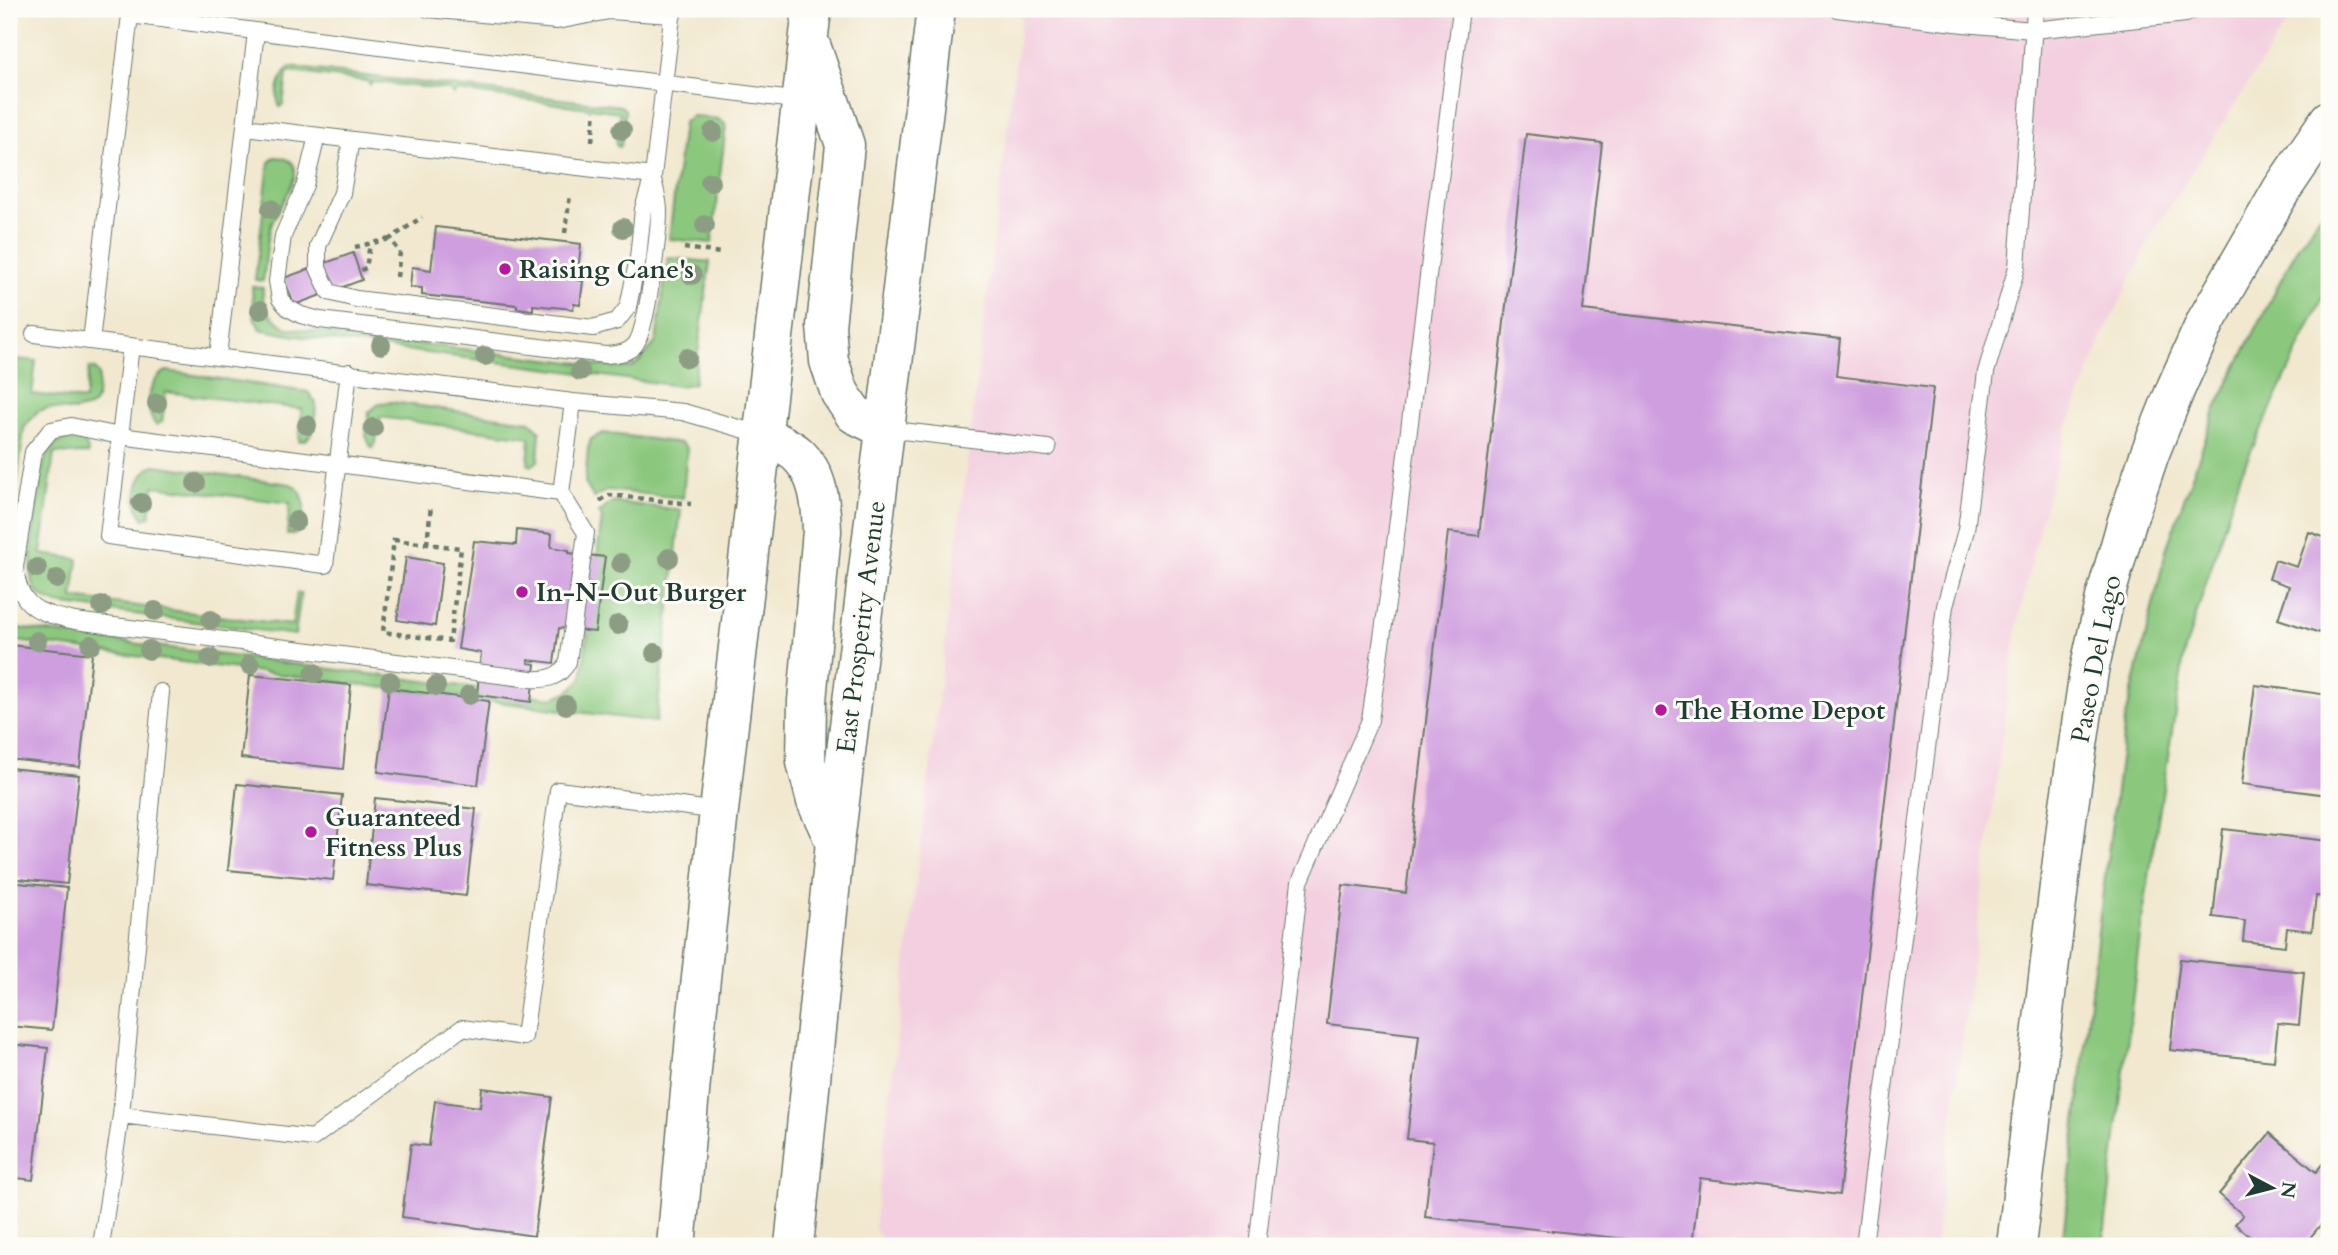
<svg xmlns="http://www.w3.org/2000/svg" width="2338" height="1255" font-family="Cardo,serif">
<rect width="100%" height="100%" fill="#fdfcf7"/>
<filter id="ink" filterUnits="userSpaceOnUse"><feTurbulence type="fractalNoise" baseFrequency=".0143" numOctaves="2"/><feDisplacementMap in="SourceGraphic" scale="14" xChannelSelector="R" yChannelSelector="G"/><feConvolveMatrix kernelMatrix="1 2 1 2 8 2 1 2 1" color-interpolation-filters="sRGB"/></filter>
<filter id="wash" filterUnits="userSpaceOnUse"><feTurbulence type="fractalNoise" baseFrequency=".00686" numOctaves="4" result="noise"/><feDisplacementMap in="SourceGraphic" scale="28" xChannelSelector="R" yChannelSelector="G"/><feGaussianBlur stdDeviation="1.57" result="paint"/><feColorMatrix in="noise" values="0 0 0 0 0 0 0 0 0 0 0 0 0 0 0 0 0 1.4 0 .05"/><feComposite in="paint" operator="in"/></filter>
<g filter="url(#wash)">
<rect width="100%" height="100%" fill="#f1e8cf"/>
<!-- built -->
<path fill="#f3cfdf" d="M1022,9H2301L2282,30L2154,231L2103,336L2066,431L2039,528L2017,626L1935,1246H888L874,1228Z"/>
<!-- green -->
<path fill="#8bc87e" stroke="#558259" stroke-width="2" d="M290,67L621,106L625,110V114L621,146L619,147L616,145L620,112L457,91L453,95L450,90L373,82L370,85L367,81L290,72L287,74L283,104L280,107C274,97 280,75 290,67Z
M692,116L718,119L726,125L712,243L669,239L683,123Z
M275,157C320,159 276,207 271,226C266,243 266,263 263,281L255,280L269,162Z
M2329,203V284L2241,473L2185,650L2141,927L2103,1246H2062L2098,931L2125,721L2167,547L2217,406L2298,246Z
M668,258L710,262L694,383L680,386L289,335L260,329L254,317L252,286L263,288C261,308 271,318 287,328L622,368L632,367L639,362L656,342Z
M17,359L36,361L32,394L85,400L89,368L95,369L99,375L97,396L94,404L89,407L74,411L50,408L38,411L24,428L9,552V433Z
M167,371L308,392L316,403L314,430L306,440L299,441L302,409L166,392L162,422L156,425C143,410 148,378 167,371Z
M391,402L529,421L540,431L538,461L531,466L528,464L530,437L380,417L376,442L373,448L371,447L366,436L369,412L380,403Z
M603,433L681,443L687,448L683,498L607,490L594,498L585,483L588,449L591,439Z
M72,437H79C85,442 88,446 88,454L54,453L41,554L78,559L73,598L292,625L297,593H301L295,635L58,604C50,601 40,597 35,589C24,567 40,489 44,462C50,448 56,441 72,437Z
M155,465L290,484C309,492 306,516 297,533L287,535L290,503L154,486L150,516L144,519C130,505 136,472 155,465Z
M612,502L681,510L656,722L9,640V618L17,628L553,698C567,693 574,689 582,677L602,517L599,513Z"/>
<g id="blocks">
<!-- building -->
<path fill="#cf9edf" d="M1526,134L1602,143L1583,310L1840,339L1836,376L1933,388L1839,1195L1700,1178L1692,1246L1425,1217L1433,1142L1407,1139L1419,1035L1327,1024L1343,885L1406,893L1448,532L1479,536Z
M436,227L581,244L577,280L583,281L580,305L574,304L573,309L533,305V310L517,308V305L422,295V288L410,287L412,267L431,270Z
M353,253L362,280L294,305L284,278Z
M517,530L552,534L551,547L569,550V553L605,557L595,632L559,628L554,663L528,660V663L535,664L531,702L477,695L481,653L458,649L474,541L516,545Z
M2309,532L2329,539V636L2278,619L2289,586L2269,579L2275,560L2297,567Z
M406,557L443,563L435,626L397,620Z
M9,645L92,654L80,767L9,759Z
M250,675L351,685L343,769L241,758Z
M2255,685L2329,695L2328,795L2242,784Z
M389,688L489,701L478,785L378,772Z
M9,768L79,775L67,884L9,878Z
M237,784L342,795L333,880L228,870Z
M375,798L476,809L466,896L366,885Z
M2223,829L2329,841V897L2316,896L2312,931L2287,928L2285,946L2243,941L2245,921L2213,917Z
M9,882L67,888L52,1030L9,1026Z
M2180,959L2304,972L2299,1025L2278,1023L2274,1061L2170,1050Z
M9,1044L48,1048L33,1180L9,1177Z
M482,1088L552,1097L534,1236L402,1217L411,1144L429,1146L435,1101L480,1107Z
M2270,1133L2316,1172L2327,1158L2329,1160V1215L2303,1246H2262L2235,1224L2243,1215L2219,1194Z"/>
</g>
</g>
<g filter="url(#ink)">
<use href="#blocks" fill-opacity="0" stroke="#68796a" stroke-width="2"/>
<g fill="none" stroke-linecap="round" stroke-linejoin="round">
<!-- service casing -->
<g stroke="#68796a" stroke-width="18">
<path id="service" d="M428,9L557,21L609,11L673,15
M1837,9L1964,24L2033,30L2186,14L2195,9
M245,127L653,176
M317,136L305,185L283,236L277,281L280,299L288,308L301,315L320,320L605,355C616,354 627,354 635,345C647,331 659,232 659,211C659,200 655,189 653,179
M351,140L342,193L318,246V268L329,292L356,299L593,328L617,321L628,307L638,258L643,209L653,176L673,9
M34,334L573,402L683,412L763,435
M91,341L130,15L801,101
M131,346L108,536L325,565L349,372
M218,356L256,32
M885,429L1048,448
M561,493L120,436L71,426L51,430L33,452L15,567C19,608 39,613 75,621L531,679C548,680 560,677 568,662L586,533L561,493L573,402
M121,1115L313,1138L462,1028L524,1037L558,790L719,811
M101,1246L121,1115L161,692
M1257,1246L1300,882L1370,720L1391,576L1461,9
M1864,1246L1945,606L1966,530L1986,372L2017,267L2035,9"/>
</g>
<!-- tertiary casing -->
<g stroke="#68796a" stroke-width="41">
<path id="tertiary" d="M2016,1246L2067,819L2089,671L2105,598L2127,521L2150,453L2176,388L2206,321L2282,189L2329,120"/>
</g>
<!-- secondary casing -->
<g stroke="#68796a" stroke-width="41">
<path id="secondary" d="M812,48L845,145L826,326L829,361L840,393L854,414L885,429
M763,435C773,441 788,446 797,454C819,474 821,504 822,531L807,701L806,762L816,801L834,840
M676,1246L697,1015L719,811L812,9
M794,1246L835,842L936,9"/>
</g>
<!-- path -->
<path stroke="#68796a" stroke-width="4.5" stroke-dasharray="5 5" stroke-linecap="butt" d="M592,141L595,111
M565,233L570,195
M355,247L390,239
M684,248L721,253
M361,270L366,268L370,244
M397,277L400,252L390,239L422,217
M600,501L609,495L691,504
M394,540L461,548L450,641L383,632Z
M427,544L431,506"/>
<!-- service -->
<use href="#service" stroke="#fff" stroke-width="16"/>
<!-- tertiary -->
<use href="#tertiary" stroke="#fff" stroke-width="38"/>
<!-- secondary -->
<use href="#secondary" stroke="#fff" stroke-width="38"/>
</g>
<!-- trees -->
<g fill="#8c9d84">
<circle cx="622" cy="130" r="10"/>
<circle cx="713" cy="132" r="10"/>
<circle cx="710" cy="182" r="10"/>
<circle cx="271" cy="209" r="10"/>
<circle cx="705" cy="225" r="10"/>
<circle cx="623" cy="228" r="10"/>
<circle cx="692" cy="275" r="10"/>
<circle cx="260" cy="310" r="10"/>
<circle cx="381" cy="345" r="10"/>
<circle cx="485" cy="356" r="10"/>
<circle cx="687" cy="358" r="10"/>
<circle cx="580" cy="371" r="10"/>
<circle cx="157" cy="403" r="10"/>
<circle cx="307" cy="425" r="10"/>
<circle cx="373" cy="428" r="10"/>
<circle cx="196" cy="483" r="10"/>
<circle cx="141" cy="503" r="10"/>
<circle cx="296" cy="521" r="10"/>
<circle cx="669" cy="558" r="10"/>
<circle cx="621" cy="563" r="10"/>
<circle cx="37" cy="568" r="10"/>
<circle cx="57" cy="579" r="10"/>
<circle cx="102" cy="606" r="10"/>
<circle cx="155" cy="611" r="10"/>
<circle cx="211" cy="620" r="10"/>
<circle cx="618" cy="625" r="10"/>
<circle cx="37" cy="641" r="10"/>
<circle cx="91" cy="645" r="10"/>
<circle cx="149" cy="650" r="10"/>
<circle cx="655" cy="653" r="10"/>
<circle cx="210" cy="658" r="10"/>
<circle cx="250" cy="665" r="10"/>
<circle cx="314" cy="673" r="10"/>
<circle cx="390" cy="681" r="10"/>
<circle cx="436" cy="686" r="10"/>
<circle cx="469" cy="695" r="10"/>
<circle cx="566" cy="705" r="10"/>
</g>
</g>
<!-- markers -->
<g fill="#b5179e" stroke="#fdfcf7" stroke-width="2.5">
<circle cx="505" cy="269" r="7"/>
<circle cx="522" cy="592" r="7"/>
<circle cx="1661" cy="710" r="7"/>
<circle cx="311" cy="832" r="7"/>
</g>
<g text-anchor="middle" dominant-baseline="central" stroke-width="6" stroke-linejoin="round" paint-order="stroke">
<!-- poi labels -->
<g font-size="26" font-weight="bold" fill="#1f3d34" stroke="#fdfcf7" text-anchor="start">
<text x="519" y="269">Raising Cane's</text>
<text x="536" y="592">In-N-Out Burger</text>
<text x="1675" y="710">The Home Depot</text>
<text x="325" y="817">Guaranteed<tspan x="325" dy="30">Fitness Plus</tspan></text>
</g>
<!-- street labels -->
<g font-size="26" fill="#1f3d34" stroke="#fdfcf7">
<text transform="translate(861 627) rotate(-83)">East Prosperity Avenue</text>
<text transform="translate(2096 659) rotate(-79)">Paseo Del Lago</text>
</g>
</g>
<!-- margin -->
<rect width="2338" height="1255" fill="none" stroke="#fdfcf7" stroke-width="35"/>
<!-- north arrow -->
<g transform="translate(2272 1188) rotate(97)" stroke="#fdfcf7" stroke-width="5" paint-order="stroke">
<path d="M0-5L12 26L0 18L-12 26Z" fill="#1f3d34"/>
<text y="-10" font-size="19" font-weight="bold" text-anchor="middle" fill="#1f3d34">N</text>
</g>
</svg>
